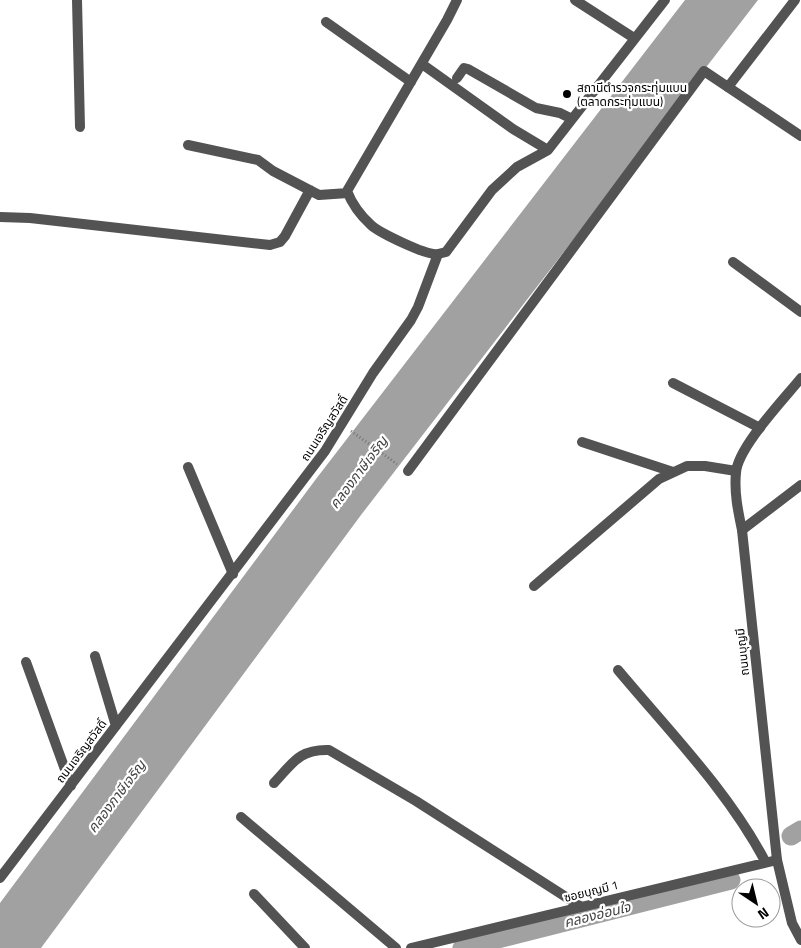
<svg xmlns="http://www.w3.org/2000/svg" width="801" height="948" font-family="'Titillium Web','Noto Sans Thai',sans-serif">
<rect width="100%" height="100%" fill="#fff"/>
<!-- water -->
<path fill="#a1a1a1" d="M685,0H758L361,515L41,948H0V903L316,479Z"/>
<g fill="none" stroke-linecap="round" stroke-linejoin="round">
<!-- canal -->
<path stroke="#a1a1a1" stroke-width="19" d="M791,836L801,830
M462,948L731,880"/>
<!-- path -->
<path stroke="#757575" stroke-width="3" stroke-dasharray="1 2.5" stroke-linecap="butt" d="M351,431L397,464"/>
<!-- service -->
<path stroke="#535353" stroke-width="10" d="M77,0L80,127
M728,87L795,0
M188,467L233,574"/>
<!-- minor -->
<path stroke="#535353" stroke-width="10" d="M575,0L634,38
M326,22L411,82
M422,64L513,129L548,150
M457,78L464,68L468,69L536,108L560,113L572,119
M188,145L258,160L273,171L319,195L348,193
M0,217L30,218L270,245L280,242L285,236L310,190
M438,254C427,256 380,233 371,225C360,215 352,204 347,191L447,20L457,0
M733,262L801,312
M673,383L760,428
M582,442L673,472
M408,471L704,71L801,136
M742,530L801,485
M534,586L659,479L687,466H705L736,471
M95,656L116,726
M26,662L71,786
M618,670C669,731 728,791 765,861
M274,783C293,763 299,749 329,750L416,801L580,906
M241,817L396,948
M0,878L325,451L373,373L411,320L418,307L438,254L446,252L492,190L517,167L548,150L665,0
M254,894L305,948
M411,948L777,860"/>
<!-- tertiary -->
<path stroke="#535353" stroke-width="10" d="M801,378C785,398 737,448 736,473C734,492 738,511 742,530L777,860L792,923L801,940"/>
</g>
<!-- markers -->
<circle fill="#000" stroke="#fff" stroke-width="2" cx="567" cy="94" r="5"/>
<g text-anchor="middle" dominant-baseline="central" stroke-width="4.5" stroke-linejoin="round" paint-order="stroke">
<!-- poi labels -->
<g font-size="12" fill="#000" stroke="#fff" text-anchor="start">
<text x="577" y="87">สถานีตำรวจกระทุ่มแบน<tspan x="577" dy="14">(ตลาดกระทุ่มแบน)</tspan></text>
</g>
<!-- street labels -->
<g font-size="12" fill="#000" stroke="#fff">
<text transform="translate(324 428) rotate(-57)">ถนนเจริญสวัสดิ์</text>
<text transform="translate(742 652) rotate(-96)">ถนนบุญมี</text>
<text transform="translate(81 751) rotate(-53)">ถนนเจริญสวัสดิ์</text>
<text transform="translate(591 891) rotate(-14)">ซอยบุญมี 1</text>
</g>
<!-- water labels -->
<g font-size="14" font-style="italic" fill="#424242" stroke="#fff">
<text transform="translate(358 472) rotate(-53)">คลองภาษีเจริญ</text>
<text transform="translate(116 796) rotate(-53)">คลองภาษีเจริญ</text>
<text transform="translate(597 914) rotate(-14)">คลองอ่อนใจ</text>
</g>
</g>
<!-- north arrow -->
<g transform="translate(756 903) rotate(145)"><circle r="24" fill="#ffffff" stroke="#999999"/>
<path d="M0-4L9 19L0 12L-9 19Z" fill="#000000"/>
<text y="-8" font-size="14" font-weight="bold" text-anchor="middle" fill="#000000">N</text>
</g>
</svg>
